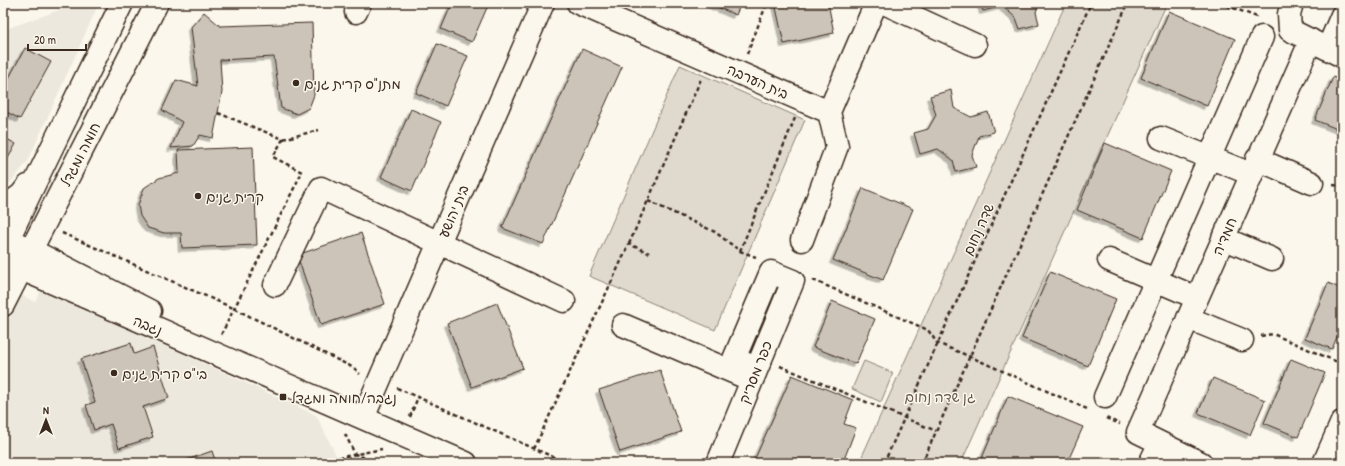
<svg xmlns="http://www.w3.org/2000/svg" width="1345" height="466" font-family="'Patrick Hand','Playpen Sans Hebrew',sans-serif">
<defs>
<filter id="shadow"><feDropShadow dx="-3.5" dy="3.5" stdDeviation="0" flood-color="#0004"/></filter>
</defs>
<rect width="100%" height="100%" fill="#fbf7ec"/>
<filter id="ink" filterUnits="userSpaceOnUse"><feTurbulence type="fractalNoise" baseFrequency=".025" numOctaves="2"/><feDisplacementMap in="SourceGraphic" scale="8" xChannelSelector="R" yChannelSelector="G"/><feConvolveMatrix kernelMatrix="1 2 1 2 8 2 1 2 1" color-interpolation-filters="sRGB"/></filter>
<g filter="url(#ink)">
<!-- built -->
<path fill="#ede8dd" d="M79,3H99L28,161L11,182L3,184V30Z
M42,289L316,415L340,463H3V331L21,295L35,302Z"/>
<!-- green -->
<path fill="#dfd9ce" stroke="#8d8276" d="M1066,3H1167L961,463H859Z
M680,65L805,120L715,330L589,276Z
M864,361L893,373L881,402L852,389Z"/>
<!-- building -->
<path fill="#ccc4b9" stroke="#3b2a1e" filter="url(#shadow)" d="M452,3H489L472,42L441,29Z
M708,3H741L736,15Z
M775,3H828L834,33L784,44Z
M981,3H1039L1036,12L1039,24L1020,29L1016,18L1002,6L983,11Z
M1169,11L1235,39L1207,106L1141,78Z
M204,12L220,26L312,23L314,95L309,108L297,114L281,108L274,57L220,60L222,92L213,138L200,135L193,146L171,148L182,122L162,110L176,80L198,86L191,27Z
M437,44L468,56L446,106L416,93Z
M25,48L51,62L20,119L3,110V89Z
M582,49L622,67L543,244L502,228Z
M1333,77L1342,81V131L1315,120Z
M951,90L954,108L971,117L988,112L994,132L979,136L972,155L976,167L956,172L953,160L938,149L920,154L914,133L928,129L936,115L930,96Z
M411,109L441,122L412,191L381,177Z
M3,137L16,144L3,167Z
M1105,143L1171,171L1143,238L1077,210Z
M253,147L257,245L182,248L181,233H164L148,228L140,216L138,205L144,188L159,178L179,173L178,150Z
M863,188L913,209L883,280L833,260Z
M361,233L385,304L321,325L297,255Z
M1050,272L1116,299L1088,366L1022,338Z
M1328,283L1342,289V325L1332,349L1305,338Z
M832,301L875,319L856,364L813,347Z
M497,303L523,368L472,387L447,323Z
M131,343L134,354L153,347L169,398L143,407L153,437L119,448L111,424L94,430L86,405L95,402L81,359Z
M1291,359L1325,373L1298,437L1264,423Z
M660,370L681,432L620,452L599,390Z
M792,375L853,400L844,424L856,428L843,462L753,463Z
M1213,378L1265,400L1250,435L1198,413Z
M1008,396L1083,427L1067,463H980Z
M212,451L216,463H178Z"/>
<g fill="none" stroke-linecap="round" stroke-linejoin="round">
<!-- minor casing -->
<g stroke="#3b2a1e" stroke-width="25">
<path id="minor" d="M578,3L829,112L876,3
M884,3L975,45
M1292,3L1289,14L1290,30L1342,56
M356,12L360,3
M1328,48L1342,15
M1161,138L1251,174
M1257,159L1312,183
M3,208L21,195L28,186
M3,237L31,250L150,311
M1223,238L1272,259
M802,240L837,146L829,112
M3,250L41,170L122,3
M1109,260L1197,298
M3,261L466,463
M275,285L321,188L564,301
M3,305L157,3
M1188,318L1242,340
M623,325L747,378
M1105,397L1262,37
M363,418L543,3
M718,463L793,281L771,272L734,359L757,368
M1150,463L1160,443
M1201,463L1138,432L1311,40
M1324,463L1342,422"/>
</g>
<!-- path -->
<path stroke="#3b2a1e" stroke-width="2.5" stroke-dasharray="4 3" stroke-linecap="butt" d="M1220,3L1257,17
M747,54L767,3
M218,113L283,139L273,157L302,172L221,335
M283,139L319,130
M1333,185L1342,186
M648,201L715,232L740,251L756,257
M62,233L233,308L354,368L360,374
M629,244L701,79
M740,251L795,118
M813,280L928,330L937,343L971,357L1087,409
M1261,336L1273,334L1342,364
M780,366L936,431
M397,388L567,463
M410,417L418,397
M1106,418L1120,424
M345,434L355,454L378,463
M534,449L629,244L649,253
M338,458L382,449
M884,463L1091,3
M922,463L1128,3"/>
<!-- minor -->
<use href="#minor" stroke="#fbf7ec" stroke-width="22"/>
</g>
</g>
<!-- markers -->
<g fill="#3b2a1e" stroke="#fbf7ec" stroke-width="1.5">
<circle cx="296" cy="83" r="4"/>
<circle cx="198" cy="196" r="4"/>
<circle cx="114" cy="373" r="4"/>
<rect x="279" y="393" width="8" height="8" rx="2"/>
</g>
<g text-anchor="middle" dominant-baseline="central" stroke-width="3" stroke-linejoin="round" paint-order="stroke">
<!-- street labels -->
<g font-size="14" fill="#3b2a1e" stroke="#fbf7ec">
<text transform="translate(758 81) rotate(24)">בית הערבה</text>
<text transform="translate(80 154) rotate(-63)">חומה ומגדל</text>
<text transform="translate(453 211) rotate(-67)">בית יהושע</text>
<text transform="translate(978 229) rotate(-66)">שדה נחום</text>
<text transform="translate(1224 236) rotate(-66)">חמדיה</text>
<text transform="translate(148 325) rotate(23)">נגבה</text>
<text transform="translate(755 372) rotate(-68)">כפר מסריק</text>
</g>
<!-- poi labels -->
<g font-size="14" fill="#3b2a1e" stroke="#fbf7ec" text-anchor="start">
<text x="304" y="83">מתנ"ס קרית גנים</text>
<text x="206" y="196">קרית גנים</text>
<text x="122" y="373">בי"ס קרית גנים</text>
<text x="291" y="397">נגבה/חומה ומגדל</text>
</g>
<!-- park labels -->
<g font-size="14" fill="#64564a" stroke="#fbf7ec">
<text x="940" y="396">גן שדה נחום</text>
</g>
</g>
<!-- margin -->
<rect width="1345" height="466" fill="none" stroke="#fbf7ec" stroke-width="16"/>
<rect x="8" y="8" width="1329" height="450" fill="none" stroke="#3b2a1e" stroke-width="1.5" filter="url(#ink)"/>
<!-- north arrow -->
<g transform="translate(46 420)" stroke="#fbf7ec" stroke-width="3" paint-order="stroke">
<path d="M0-3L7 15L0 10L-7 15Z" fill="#3b2a1e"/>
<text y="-6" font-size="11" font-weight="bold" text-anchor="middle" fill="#3b2a1e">N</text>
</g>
<!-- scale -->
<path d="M28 44v6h58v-6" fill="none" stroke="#3b2a1e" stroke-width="2"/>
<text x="34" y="44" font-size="12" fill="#3b2a1e" stroke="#fbf7ec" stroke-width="3" paint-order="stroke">20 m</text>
</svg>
